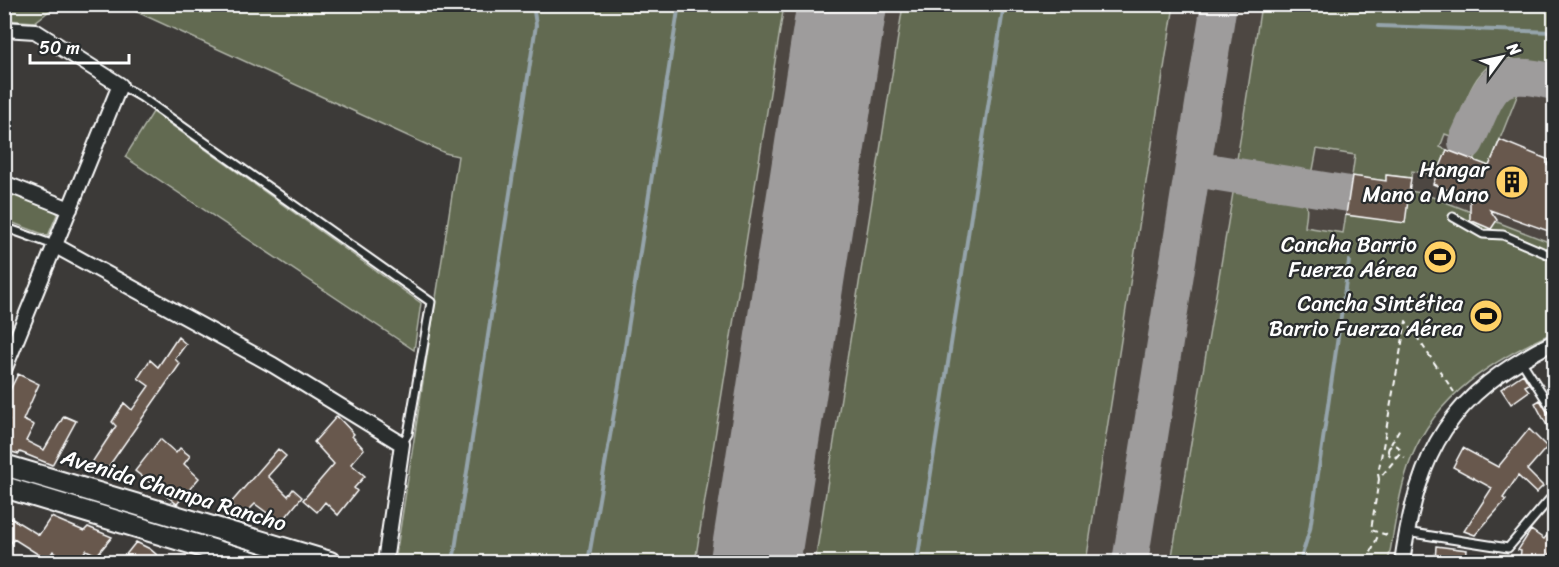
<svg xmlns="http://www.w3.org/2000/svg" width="1559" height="567" font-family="Sriracha,sans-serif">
<rect width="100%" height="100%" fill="#3c3a38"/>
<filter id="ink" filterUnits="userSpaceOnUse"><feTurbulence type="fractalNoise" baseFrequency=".0167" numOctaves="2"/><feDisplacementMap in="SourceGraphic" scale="12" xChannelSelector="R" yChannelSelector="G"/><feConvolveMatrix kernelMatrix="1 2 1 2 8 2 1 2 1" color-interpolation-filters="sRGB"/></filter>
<g filter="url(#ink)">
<!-- built -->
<path fill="#4d4743" d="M489,5H1554V244L1422,193L1359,562H399Z"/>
<!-- green -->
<path fill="#626a51" stroke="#b0b4a8" stroke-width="1.5" d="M4,5L5,4L57,5L35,22L5,20Z
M112,5H784L695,562H395L458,156L445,153L124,6Z
M903,5H1174L1086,562H815Z
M1261,5H1554V71C1543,68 1515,57 1505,59C1472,65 1463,110 1453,137L1445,134L1440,147L1447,150L1437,175L1412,171L1411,178L1387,175L1386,181L1352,176L1355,155L1317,149L1313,170L1308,175L1236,166Z
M1511,83L1521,86L1474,204L1461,195L1479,148L1475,145L1497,93Z
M153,112L421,303L414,350L125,157Z
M1234,187L1298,196C1311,203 1306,214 1305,227L1343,233L1346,215L1409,191L1422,193L1554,244V332C1494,360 1436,394 1411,459C1398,492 1395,529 1388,562H1171Z
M5,191L58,212L48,236L5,220Z
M4,473L293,562H275L5,478Z"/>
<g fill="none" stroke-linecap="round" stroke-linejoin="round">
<!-- stream -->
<path stroke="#95a4ab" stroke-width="4" d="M1378,26L1554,32
M453,562L536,25L533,4
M588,562L620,379L679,4
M917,562L1004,4
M1300,562L1310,529L1349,261"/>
<!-- taxiway -->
<path stroke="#9e9c9c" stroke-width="36" d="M1466,142C1491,90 1489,65 1554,82
M1213,172L1349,194
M1130,562L1219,4"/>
<!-- runway -->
<path stroke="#9e9c9c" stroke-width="90" d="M755,562L842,4"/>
</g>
<!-- building -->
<path fill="#67584e" stroke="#fff" stroke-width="1.5" d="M1500,140L1549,160L1547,165L1554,167V233L1490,210L1497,220L1491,229L1470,220V199L1433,184L1447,150L1489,166Z
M1386,175L1411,178L1405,223L1346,215L1352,176L1386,181Z
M178,337L186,344L175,359L180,364L102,476L89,467L116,426L112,422L124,403L132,410L149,386L138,378L150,360L158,367Z
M18,374L39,384L23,420L34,425L26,441L44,450L64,416L76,421L52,465L20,452L19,454L4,450V430L9,420L4,419V402Z
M1523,374L1529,384L1525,386L1529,391L1511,404L1501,389Z
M1540,400L1549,415L1554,418V439L1535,403Z
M337,416L354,434L352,436L364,449L351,464L365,476L354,488L357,491L338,515L325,502L317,512L303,500L334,464L314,442Z
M1529,429L1547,447L1527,470L1543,486L1536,493L1518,476L1503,498L1506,500L1475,535L1464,531L1492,488L1453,467L1463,448L1498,467Z
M160,439L176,453L180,448L190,456L184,464L199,478L177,504L135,471Z
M278,449L286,456L268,476L288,496L293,489L302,497L281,523L255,504L243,516L230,504Z
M51,517L84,531L88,527L112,537L97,555L86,550L77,562H67L53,551L47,560L14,539L4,551V527L11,518L39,535Z
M1554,527V547L1544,562H1529L1520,558L1521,551L1518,550L1531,530L1544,539Z
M136,542L150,549L165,562H120Z
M1436,546L1467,550L1466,562H1435Z"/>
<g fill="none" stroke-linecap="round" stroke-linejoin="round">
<!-- service casing -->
<g stroke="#fff" stroke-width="11">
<path id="service" d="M120,85L141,97L431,302L408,434L402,444
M1453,217L1483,234L1503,235L1554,257
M4,227L54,245
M1520,359L1554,412
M1406,532L1508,548L1554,494"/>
</g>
<!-- minor casing -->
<g stroke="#fff" stroke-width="18">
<path id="minor" d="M4,29L35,31L120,85L4,370
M4,183L70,209
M54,245L273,365L402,444L385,562
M1402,562C1419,448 1449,395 1554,342"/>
</g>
<!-- secondary casing -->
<g stroke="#fff" stroke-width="24">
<path id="secondary" d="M4,465L330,562
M4,487L253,562"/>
</g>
<!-- path -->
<path stroke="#fff" stroke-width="2" stroke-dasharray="6 4.5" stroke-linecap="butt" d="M1391,444L1400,428
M1388 451a6 6 0 1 1 12 0a6 6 0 1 1-12 0Z
M1379,479L1378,474L1406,321L1454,392
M1387,535L1371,530L1379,479L1399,455L1405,458
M1367,562L1379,533"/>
<!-- service -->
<use href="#service" stroke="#2a2d2e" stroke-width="7"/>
<!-- minor -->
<use href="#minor" stroke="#2a2d2e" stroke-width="14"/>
<!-- secondary -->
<use href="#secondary" stroke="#2a2d2e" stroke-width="20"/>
</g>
</g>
<!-- icons -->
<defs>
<g id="building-disc" transform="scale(1.725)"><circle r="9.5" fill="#ffd166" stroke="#2a2d2e"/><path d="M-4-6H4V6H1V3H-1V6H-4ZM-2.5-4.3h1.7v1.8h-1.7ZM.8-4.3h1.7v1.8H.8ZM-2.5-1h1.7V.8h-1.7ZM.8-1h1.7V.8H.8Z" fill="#111"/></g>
<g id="stadium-disc" transform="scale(1.725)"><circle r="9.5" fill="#ffd166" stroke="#2a2d2e"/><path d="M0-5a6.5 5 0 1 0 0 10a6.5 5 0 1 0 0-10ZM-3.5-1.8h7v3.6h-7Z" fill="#111"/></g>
</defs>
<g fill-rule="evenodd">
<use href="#building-disc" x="1512" y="182"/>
<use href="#stadium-disc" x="1440" y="257"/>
<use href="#stadium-disc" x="1486" y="316"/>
</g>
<g text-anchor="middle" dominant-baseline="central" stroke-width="4.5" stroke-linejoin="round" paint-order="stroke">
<!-- poi labels -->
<g font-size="22" fill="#fff" stroke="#2a2d2e" text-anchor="end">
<text x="1489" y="169">Hangar<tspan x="1489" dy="25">Mano a Mano</tspan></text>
<text x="1417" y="244">Cancha Barrio<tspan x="1417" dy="25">Fuerza Aérea</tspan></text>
<text x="1463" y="303">Cancha Sintética<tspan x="1463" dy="25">Barrio Fuerza Aérea</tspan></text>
</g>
<!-- street labels -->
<g font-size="22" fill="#fff" stroke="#2a2d2e">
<text transform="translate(174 490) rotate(17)">Avenida Champa Rancho</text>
</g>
</g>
<!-- margin -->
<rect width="1559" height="567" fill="none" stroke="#2a2d2e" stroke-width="24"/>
<rect x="12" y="12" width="1535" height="543" fill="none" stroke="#fff" stroke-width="2" filter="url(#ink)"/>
<!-- north arrow -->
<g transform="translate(1502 57) rotate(57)" stroke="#2a2d2e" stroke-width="4.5" paint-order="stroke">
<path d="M0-4.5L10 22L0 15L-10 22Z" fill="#ffffff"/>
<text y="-9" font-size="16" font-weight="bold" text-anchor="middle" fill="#ffffff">N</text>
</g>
<!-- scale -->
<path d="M30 54v9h99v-9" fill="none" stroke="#ffffff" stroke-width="3"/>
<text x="39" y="54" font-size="18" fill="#ffffff" stroke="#2a2d2e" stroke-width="4.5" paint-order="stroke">50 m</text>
</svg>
